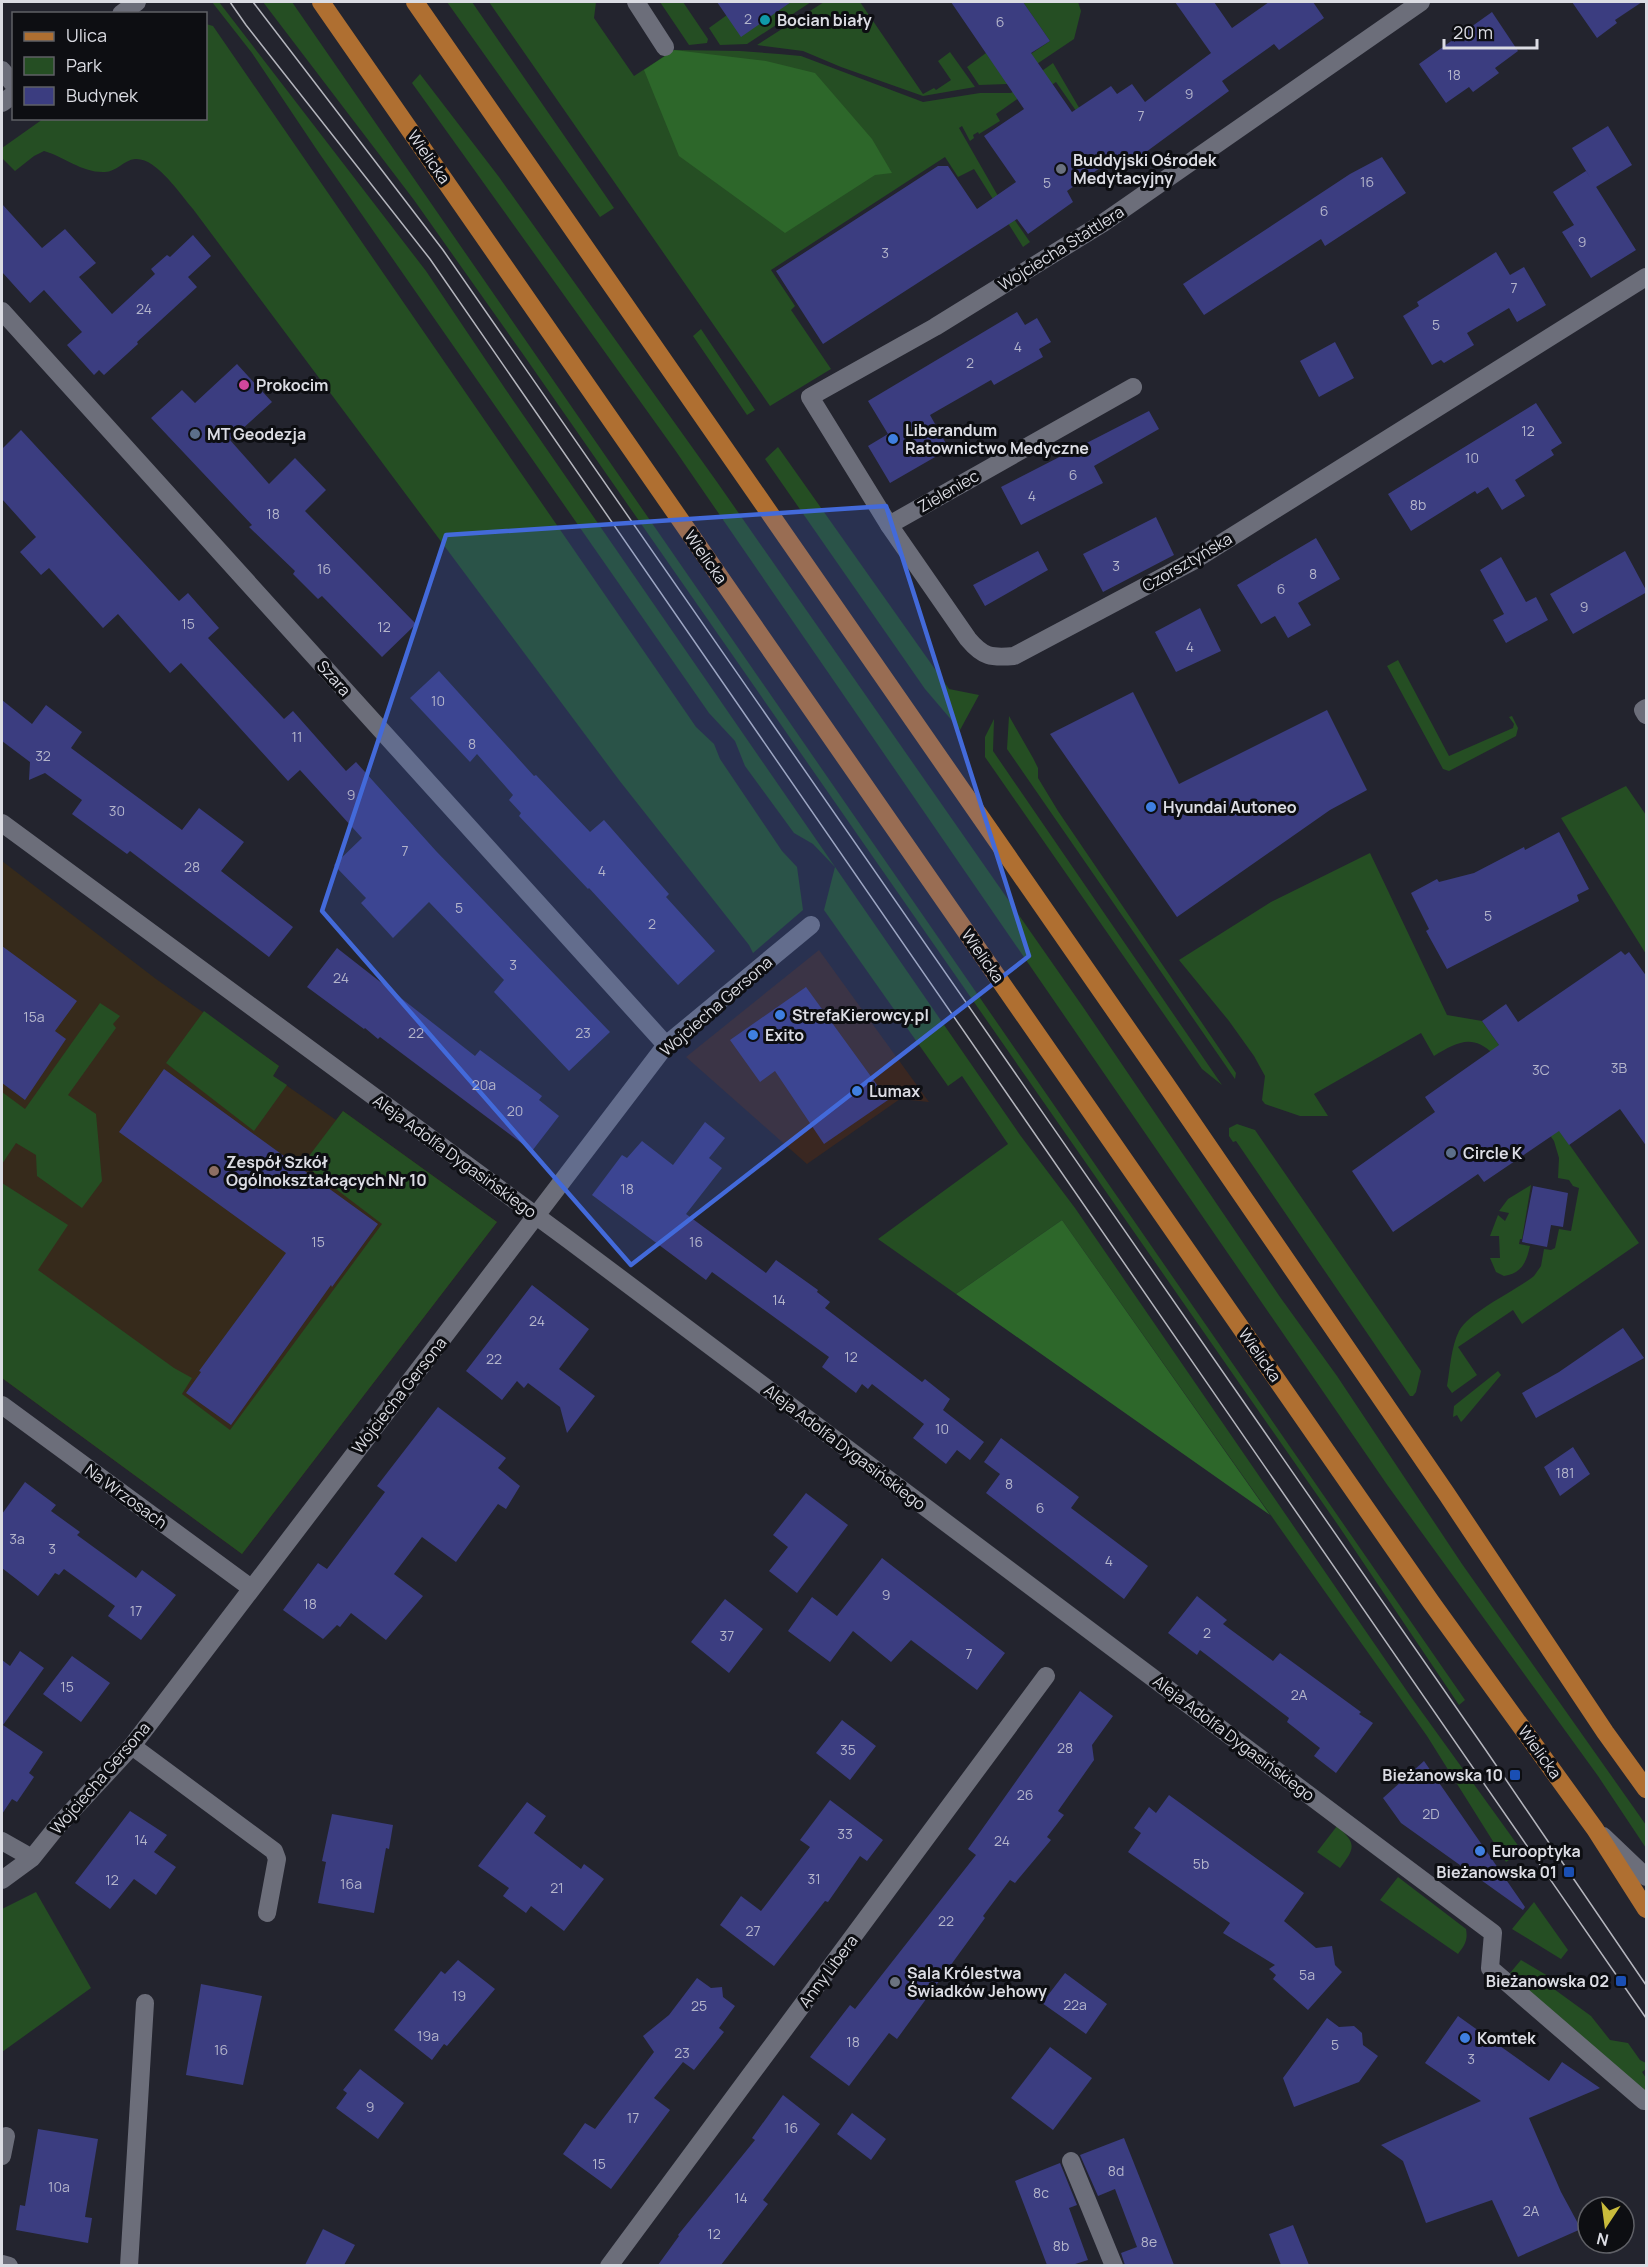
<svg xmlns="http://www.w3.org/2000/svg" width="1648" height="2267" font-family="Manrope,sans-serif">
<rect width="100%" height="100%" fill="#23242e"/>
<path fill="#3a2721" d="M819 950 929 1102 900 1099 807 1164 686 1057Z"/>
<path fill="#362a1b" d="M2 861 156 979 279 1066 273 1076 336 1120 343 1111 497 1222 242 1554 2 1378Z"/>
<path fill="#254e23" d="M212 2H219L426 271 506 390 1020 1135 1075 1208 1411 1697 1522 1851 1506 1862 1427 1736 1062 1220 956 1294 878 1239 1008 1144 962 1076 948 1086 824 910 835 867 813 844 794 833 745 766 735 741 709 713 319 153 252 53Z
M263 2H292L1465 1700 1459 1705 1338 1525 525 357 414 200Z
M447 2H472L614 208 600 217Z
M489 2H596L594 18 634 76 674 50 740 51 779 54 801 56 923 102 980 93H1011L1053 63 1088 123 1086 125 1056 82 1032 98 1027 92 996 114 1000 121 979 134 978 132 973 135 974 138 970 141 962 126 959 128 998 196 1030 242 1023 247 974 169 958 177 945 157 771 270 795 306 791 310 831 369 770 406Z
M660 2H683L708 39 707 43 689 45Z
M786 2H811L747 44 720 45 709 28 727 15 788 4Z
M824 2H860L923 94 934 88 936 90 951 80 938 61 950 52 975 87 923 96 841 67 803 51 757 45Z
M1023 2H1078L1081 11 1074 39 1007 84 979 85 967 67 986 53 1001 74 1050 41Z
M206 24 213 26 696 727 714 744 720 759 782 851 797 867 803 910 753 953 749 945 619 780 193 209C180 194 156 157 135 159 124 160 116 172 105 172 82 173 65 157 44 151L34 156 15 171 2 158V148L43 119 206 118Z
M420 74 499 177 717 482 1083 1007 1280 1297 1337 1376 1462 1564 1646 1825V1848L1598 1776 1388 1486 675 450 412 83Z
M701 329 755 410 747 415 693 336Z
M778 447 949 689 979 695 960 730 925 689 765 459Z
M1398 660 1449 756 1513 728 1514 724 1509 717 1512 716 1518 728 1516 736 1449 771 1443 769 1387 666Z
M1009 716 1033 758 1038 768V778L1058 811 1236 1073 1235 1079 1007 749Z
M994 719 993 751 1222 1085 1202 1069 985 757V737Z
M1626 786 1646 815V954L1561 818Z
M1370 853 1447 1015 1482 1021 1639 1243 1522 1324 1513 1310 1458 1347 1477 1375 1452 1393 1447 1386C1450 1369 1451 1347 1459 1331 1469 1312 1515 1291 1534 1276L1541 1266 1544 1249 1551 1250 1555 1248 1559 1229 1571 1231 1579 1188 1573 1186 1569 1180 1558 1178 1559 1158 1554 1141 1493 1054C1472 1033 1456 1043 1434 1056L1421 1033 1314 1094 1328 1116H1300L1265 1104 1262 1100 1265 1076 1254 1056 1229 1021 1179 960 1271 902Z
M100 1003 120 1016 113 1024 116 1028 68 1095 96 1114 102 1181 82 1208 37 1176 36 1155 16 1143 2 1164V1092L25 1109Z
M204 1011 279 1066 273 1076 287 1085 254 1131 166 1063Z
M343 1111 497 1222 242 1554 2 1378V1183L68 1225 38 1270 174 1368 192 1378 182 1394 230 1430 382 1224 303 1164Z
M1237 1124 1255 1130 1421 1371 1416 1392 1413 1396H1410L1236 1141 1233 1142 1229 1136V1128Z
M1531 1185 1522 1239H1520L1519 1244 1530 1246C1526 1263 1522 1273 1504 1276L1496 1272 1490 1258H1500L1499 1236H1490L1498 1215 1505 1221 1509 1213 1499 1211 1508 1199Z
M1498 1371 1501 1375 1464 1419 1461 1422 1457 1415 1453 1417 1454 1406Z
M1337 1826C1357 1844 1355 1848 1340 1868L1317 1852Z
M1398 1877 1466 1929C1468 1940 1465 1945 1458 1954L1380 1900Z
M36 1892 91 1988 2 2052V1909Z
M1534 1902 1568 1950 1561 1959 1512 1929Z
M1521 1960 1548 1976 1543 1981 1591 2016 1610 2040 1628 2043 1640 2060 1646 2063V2069L1642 2072 1646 2078V2098L1516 1983 1510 1973Z"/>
<path fill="#2d672a" d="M674 50 766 61 815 73 872 139 892 173 875 175 785 233 679 156 644 70Z
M1062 1220 1270 1515 956 1294Z"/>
<path fill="#3b3d80" d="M717 2H791L741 37Z
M951 2H1023L1050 41 1031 53 1072 112 1111 86 1117 94 1132 84 1145 102 1211 53 1175 2H1214L1232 28 1269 2H1313L1324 18 1279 50 1274 44 1222 81 1229 91 1131 163 1123 152 1067 191 1073 202 1028 234 1017 219 823 344 776 271 938 166H948L977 209 1016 182 984 136 1024 109Z
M1572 2H1642L1615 20 1617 23 1597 38Z
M1492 12 1518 51 1495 68 1499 73 1473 92 1469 87 1446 103 1419 64Z
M1608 126 1632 165 1596 187 1572 148Z
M1382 157 1406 193 1325 246 1321 239 1204 315 1183 284 1350 174Z
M1586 171 1636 250 1591 278 1562 232 1574 225 1553 192Z
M2 204 42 248 65 229 96 263 79 277 112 314 155 274 151 269 167 255 170 257 193 235 211 256 188 277 197 287 137 342 138 344 104 375 99 370 94 375 67 345 82 332 44 290 30 303 2 272Z
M1496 252 1510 275 1524 267 1546 305 1517 322 1509 308 1467 333 1474 345 1444 363 1441 360 1432 365 1403 316 1419 306 1417 302Z
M1017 312 1025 325 1037 318 1051 342 1039 349 1043 357 994 385 991 380 930 415 949 449 890 483 868 446 888 434 868 401Z
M1335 342 1354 378 1319 397 1300 361Z
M237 364 272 402 230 440 269 484 295 458 326 490 305 511 416 624 382 657 322 596 318 599 293 574 295 571 249 527 252 525 151 418 182 390 195 403Z
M1536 403 1562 443 1551 450 1554 455 1515 480 1525 496 1502 510 1488 487 1477 494 1475 491 1411 531 1388 494Z
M1149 411 1159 429 1094 466 1103 483 1021 525 1001 487Z
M21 430 179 601 188 593 219 628 208 638 284 719 293 711 346 771 356 762 436 851 610 1032 569 1071 494 992 504 980 429 902 393 938 361 903 366 898 334 865 362 838 300 770 288 781 181 663 170 673 118 614 103 628 49 568 41 575 20 552 36 537 2 499V449Z
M1156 517 1174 555 1103 592 1083 554Z
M1316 538 1340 579 1298 603 1311 625 1288 638 1275 616 1261 624 1237 585Z
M1038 551 1048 570 985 606 973 585Z
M1625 551 1647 592 1573 634 1550 594Z
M1501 557 1526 602 1536 597 1548 620 1506 643 1493 620 1504 614 1480 570Z
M1200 608 1221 651 1176 672 1155 632Z
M439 671 534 776 536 775 590 832 604 820 669 894 666 897 715 951 678 985 589 888 588 889 519 816 521 813 509 800 513 795 477 754 470 762 410 698Z
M1133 692 1179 784 1327 710 1367 790 1330 810 1177 917 1050 734Z
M2 700 32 724 46 705 82 732 71 748 182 830 199 808 244 842 221 871 293 927 269 957 130 851 127 854 72 814 82 800 45 773 29 780 30 762 2 741Z
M1559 832 1589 889 1577 895 1579 901 1447 969 1426 931 1429 929 1411 893 1437 879 1439 882 1474 873 1524 847 1525 850Z
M2 946 77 1001 55 1031 66 1039 25 1100 2 1083Z
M337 948 475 1056 480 1050 542 1096 539 1100 559 1116 532 1151 380 1037 378 1039 365 1028 364 1029 307 987Z
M1621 951 1625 955 1629 952 1647 977V1147L1620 1109 1569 1145 1559 1131 1484 1182 1478 1174 1393 1232 1352 1171 1435 1112 1425 1097 1499 1045 1482 1021 1506 1004 1518 1022Z
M806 987 888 1100 824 1144 775 1071 760 1082 730 1040Z
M164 1069 378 1224 332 1287 331 1285 231 1425 186 1393 201 1372 199 1371 286 1253 119 1132Z
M705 1122 725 1138 709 1158 722 1168 686 1214 766 1273 776 1260 818 1290 817 1292 830 1302 825 1308 922 1382 925 1379 950 1399 943 1410 984 1442 970 1460 957 1450 946 1464 913 1438 924 1424 872 1384 868 1389 862 1384 856 1393 822 1367 829 1357 712 1272 706 1280 592 1195 622 1155 627 1158 642 1141 673 1165Z
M1533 1186 1568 1193 1563 1227 1551 1225 1547 1247 1522 1242Z
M532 1285 589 1329 559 1369 595 1396 567 1433 560 1407 528 1383 524 1388 517 1381 502 1400 466 1371Z
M1623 1328 1644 1358 1536 1418 1522 1393 1559 1372Z
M438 1407 506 1458 498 1468 520 1486 506 1509 498 1504 456 1562 422 1537 394 1574 423 1596 386 1640 351 1613 340 1627 337 1625 323 1639 283 1610 318 1563 327 1569 385 1492 377 1486Z
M1001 1438 1079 1497 1071 1508 1148 1566 1124 1599 986 1493 1000 1474 984 1462Z
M1573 1447 1590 1474 1560 1496 1544 1467Z
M25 1482 56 1505 51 1511 80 1532 77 1535 136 1578 142 1570 176 1595 141 1640 108 1616 115 1606 64 1569 59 1575 55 1573 38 1596 2 1568V1514Z
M806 1493 848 1525 797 1593 769 1571 788 1547 773 1535Z
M882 1558 1005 1653 977 1690 911 1640 891 1662 853 1631 830 1662 788 1631 812 1597 837 1616Z
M1197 1596 1227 1620 1223 1624 1273 1661 1280 1653 1361 1712 1359 1714 1373 1723 1336 1773 1314 1756 1320 1748 1287 1722 1289 1718 1200 1650 1197 1655 1168 1633Z
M725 1599 763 1629 729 1673 691 1642Z
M20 1651 44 1668 3 1725 43 1752 29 1773 34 1777 17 1802 12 1799 2 1814V1660L10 1666Z
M72 1656 110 1683 81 1722 43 1694Z
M1080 1691 1113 1716 1092 1745 1094 1760 1058 1811 1064 1815 1047 1837 1051 1840 1015 1883 1010 1880 983 1916 985 1918 897 2039 889 2033 849 2086 810 2057 850 2005 855 2009 976 1855 968 1849Z
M842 1720 876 1746 850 1780 816 1753Z
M1424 1761 1525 1907 1523 1910 1401 1823 1383 1798Z
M1169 1795 1304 1893 1284 1921 1316 1948 1332 1946 1335 1965 1342 1972 1308 2010 1273 1979 1276 1975 1269 1969 1275 1965 1223 1933 1230 1923 1128 1852 1141 1833 1134 1828 1149 1807 1156 1813Z
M830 1800 883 1840 867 1861 860 1856 828 1902 825 1901 774 1966 720 1925 741 1896 761 1911 810 1847 800 1840Z
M527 1802 546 1816 534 1833 581 1869 584 1864 604 1879 564 1931 531 1906 526 1913 503 1896 509 1888 478 1866Z
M130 1811 167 1835 154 1852 176 1867 156 1895 134 1879 110 1909 75 1883Z
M332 1814 393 1825 389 1849 386 1848 374 1913 318 1903 326 1862 322 1861Z
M458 1960 495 1989 447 2046 444 2044 432 2060 394 2030 441 1971 445 1974Z
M1065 1973 1107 2004 1086 2034 1042 2003Z
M697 1978 711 1988 722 1987 723 1997 735 2006 719 2028 724 2032 694 2070 683 2062 654 2098 670 2110 611 2189 563 2154 585 2123 595 2129 654 2052 643 2036 669 2015Z
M201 1984 262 1996 243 2085 186 2075Z
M1458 2016 1549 2081 1562 2062 1600 2088 1529 2118 1561 2192 1581 2229 1518 2257 1492 2200 1426 2223 1403 2161 1381 2145 1481 2101 1425 2063Z
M1327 2018 1339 2027 1354 2026 1362 2033 1363 2045 1378 2056 1359 2082 1294 2107 1283 2078Z
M1050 2047 1092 2078 1053 2130 1011 2098Z
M360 2069 404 2103 378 2139 336 2108 347 2093 343 2090Z
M783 2095 820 2124 763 2200 768 2204 721 2265H658L679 2236 678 2235 755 2140 752 2138Z
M852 2113 886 2139 871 2160 837 2134Z
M38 2129 98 2139 85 2217 92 2218 88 2243 16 2230 20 2205 25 2206Z
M1124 2138 1160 2229 1174 2265H1125L1121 2253 1137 2247 1115 2189 1098 2196 1080 2155Z
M1060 2163 1077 2205 1069 2208 1088 2260 1072 2265H1047L1015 2181Z
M1293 2225 1309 2265H1281L1269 2234Z
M323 2229 355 2245 344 2265H305Z"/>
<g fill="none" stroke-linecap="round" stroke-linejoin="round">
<path stroke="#6c6e7a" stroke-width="18" d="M636 2 665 47
M2 70 14 85
M889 525 1133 387
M132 1746 274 1851 277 1859 267 1913
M2 2156 6 2136
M2 2264 9 2266"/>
<path stroke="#6c6e7a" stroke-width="18" d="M1421 2 1103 223 935 327 810 397 889 525 968 639C983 657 991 658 1014 656L1193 561 1646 277
M121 14 137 2
M2 103 14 94
M2 311 666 1045
M1646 708 1643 710 1646 715
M2 823 569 1240 1493 1933 1490 1968 1644 2101
M2 1405 251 1588
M1603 1836 1646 1877
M2 1841 32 1858
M2 1880 32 1858 56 1828 132 1746 666 1045 811 925
M1071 2161 1114 2266
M129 2266 145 2003
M609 2266 1046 1676"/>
<path stroke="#af6f31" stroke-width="18" d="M321 2 1431 1602 1595 1829 1646 1909
M415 2 1165 1083 1446 1493 1605 1732 1646 1789"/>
<path stroke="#b4b5bd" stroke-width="1.5" d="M230 2 246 25 430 259 1646 2018
M253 2 443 250 1485 1749 1646 1985"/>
</g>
<path fill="#436ada" fill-opacity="0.2" stroke="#436ada" stroke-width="4.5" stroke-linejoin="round" d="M886 506 1029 956 631 1265 322 911 446 535Z"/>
<circle fill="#0f9aa8" stroke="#0d0e12" stroke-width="2" cx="765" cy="20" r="6"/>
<g fill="#6b7280" stroke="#0d0e12" stroke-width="2">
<circle cx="1061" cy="169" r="6"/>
<circle cx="895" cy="1982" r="6"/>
</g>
<circle fill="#d1479c" stroke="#0d0e12" stroke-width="2" cx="244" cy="385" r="6"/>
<g fill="#5c6f8a" stroke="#0d0e12" stroke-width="2">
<circle cx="195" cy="434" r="6"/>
<circle cx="1451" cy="1153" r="6"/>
</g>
<g fill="#3f7fe0" stroke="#0d0e12" stroke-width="2">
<circle cx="893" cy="439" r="6"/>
<circle cx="1151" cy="807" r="6"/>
<circle cx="780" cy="1015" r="6"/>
<circle cx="753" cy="1035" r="6"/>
<circle cx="857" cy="1091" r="6"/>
<circle cx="1480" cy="1851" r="6"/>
<circle cx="1465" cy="2038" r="6"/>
</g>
<circle fill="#8d6e63" stroke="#0d0e12" stroke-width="2" cx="214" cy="1171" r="6"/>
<g fill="#1a4fb4" stroke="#0d0e12" stroke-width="2">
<rect x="1509" y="1769" width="12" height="12" rx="3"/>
<rect x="1563" y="1866" width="12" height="12" rx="3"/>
<rect x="1615" y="1975" width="12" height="12" rx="3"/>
</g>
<g text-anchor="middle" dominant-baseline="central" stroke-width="6" stroke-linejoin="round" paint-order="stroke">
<g font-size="14" fill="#b3b4ca">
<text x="748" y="18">2</text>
<text x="1000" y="21">6</text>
<text x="1454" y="74">18</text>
<text x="1189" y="93">9</text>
<text x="1141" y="115">7</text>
<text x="1367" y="181">16</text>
<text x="1047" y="182">5</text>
<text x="1324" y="210">6</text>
<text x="1582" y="241">9</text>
<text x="885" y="252">3</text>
<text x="1514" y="287">7</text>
<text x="144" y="308">24</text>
<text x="1436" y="324">5</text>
<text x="1018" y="346">4</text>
<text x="970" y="362">2</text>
<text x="1528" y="430">12</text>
<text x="1472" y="457">10</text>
<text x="1073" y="474">6</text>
<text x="1032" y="495">4</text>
<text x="1418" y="504">8b</text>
<text x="273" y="513">18</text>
<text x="1116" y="565">3</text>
<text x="324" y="568">16</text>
<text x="1313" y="573">8</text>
<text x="1281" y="588">6</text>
<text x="1584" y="606">9</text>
<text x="188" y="623">15</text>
<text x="384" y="626">12</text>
<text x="1190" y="646">4</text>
<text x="438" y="700">10</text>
<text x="297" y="736">11</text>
<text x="472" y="743">8</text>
<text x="43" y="755">32</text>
<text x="351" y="794">9</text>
<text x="117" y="810">30</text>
<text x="405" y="850">7</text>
<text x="192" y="866">28</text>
<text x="602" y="870">4</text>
<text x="459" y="907">5</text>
<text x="1488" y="915">5</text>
<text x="652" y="923">2</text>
<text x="513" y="964">3</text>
<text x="341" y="977">24</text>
<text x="34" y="1016">15a</text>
<text x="416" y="1032">22</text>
<text x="583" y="1032">23</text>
<text x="1619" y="1067">3B</text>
<text x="1541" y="1069">3C</text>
<text x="484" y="1084">20a</text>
<text x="515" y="1110">20</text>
<text x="627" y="1188">18</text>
<text x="318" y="1241">15</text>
<text x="696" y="1241">16</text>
<text x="779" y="1299">14</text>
<text x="537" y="1320">24</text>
<text x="851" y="1356">12</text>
<text x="494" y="1358">22</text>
<text x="942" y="1428">10</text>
<text x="1565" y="1472">181</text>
<text x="1009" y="1483">8</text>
<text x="1040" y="1507">6</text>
<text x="17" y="1538">3a</text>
<text x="52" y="1548">3</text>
<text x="1109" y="1560">4</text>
<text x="886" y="1594">9</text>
<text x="310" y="1603">18</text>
<text x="136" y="1610">17</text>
<text x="1207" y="1632">2</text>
<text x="727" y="1635">37</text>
<text x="969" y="1653">7</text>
<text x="67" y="1686">15</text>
<text x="1299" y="1694">2A</text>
<text x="1065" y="1747">28</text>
<text x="848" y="1749">35</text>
<text x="1025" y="1794">26</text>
<text x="1431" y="1813">2D</text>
<text x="845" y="1833">33</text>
<text x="141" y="1839">14</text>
<text x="1002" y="1840">24</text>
<text x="1201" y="1863">5b</text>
<text x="814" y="1878">31</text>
<text x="112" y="1879">12</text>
<text x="351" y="1883">16a</text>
<text x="557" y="1887">21</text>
<text x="946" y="1920">22</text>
<text x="753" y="1930">27</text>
<text x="1307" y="1974">5a</text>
<text x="459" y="1995">19</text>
<text x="1075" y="2004">22a</text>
<text x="699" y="2005">25</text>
<text x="428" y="2035">19a</text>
<text x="853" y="2041">18</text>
<text x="1335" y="2044">5</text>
<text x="221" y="2049">16</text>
<text x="682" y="2052">23</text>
<text x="1471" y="2058">3</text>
<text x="370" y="2106">9</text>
<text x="633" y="2117">17</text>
<text x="791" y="2127">16</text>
<text x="599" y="2163">15</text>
<text x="1116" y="2170">8d</text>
<text x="59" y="2186">10a</text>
<text x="1041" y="2192">8c</text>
<text x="741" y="2197">14</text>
<text x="1531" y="2210">2A</text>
<text x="714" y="2233">12</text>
<text x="1149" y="2241">8e</text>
<text x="1061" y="2245">8b</text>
</g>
<g font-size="16" font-weight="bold" fill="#dbdce3" stroke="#0d0e12" text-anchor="start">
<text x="777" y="20">Bocian biały</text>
<text x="1073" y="160">Buddyjski Ośrodek<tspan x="1073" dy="18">Medytacyjny</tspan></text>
<text x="256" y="385">Prokocim</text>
<text x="905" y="430">Liberandum<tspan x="905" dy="18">Ratownictwo Medyczne</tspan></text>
<text x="207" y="434">MT Geodezja</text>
<text x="1163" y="807">Hyundai Autoneo</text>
<text x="792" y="1015">StrefaKierowcy.pl</text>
<text x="765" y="1035">Exito</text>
<text x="869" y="1091">Lumax</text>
<text x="1463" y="1153">Circle K</text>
<text x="226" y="1162">Zespół Szkół<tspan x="226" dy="18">Ogólnokształcących Nr 10</tspan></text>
<text x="1503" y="1775" text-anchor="end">Bieżanowska 10</text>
<text x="1492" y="1851">Eurooptyka</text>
<text x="1557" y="1872" text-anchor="end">Bieżanowska 01</text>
<text x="907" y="1973">Sala Królestwa<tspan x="907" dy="18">Świadków Jehowy</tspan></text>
<text x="1609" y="1981" text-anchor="end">Bieżanowska 02</text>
<text x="1477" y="2038">Komtek</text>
</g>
<g font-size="16" fill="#dbdce3" stroke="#0d0e12">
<text transform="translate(429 157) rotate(55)">Wielicka</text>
<text transform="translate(1061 248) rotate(-32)">Wojciecha Stattlera</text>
<text transform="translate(948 491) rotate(-30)">Zieleniec</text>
<text transform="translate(706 557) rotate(55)">Wielicka</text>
<text transform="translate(1187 562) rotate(-30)">Czorsztyńska</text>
<text transform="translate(334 678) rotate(48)">Szara</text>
<text transform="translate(983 956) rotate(55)">Wielicka</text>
<text transform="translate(716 1006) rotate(-41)">Wojciecha Gersona</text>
<text transform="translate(455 1156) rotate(36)">Aleja Adolfa Dygasińskiego</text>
<text transform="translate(1260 1355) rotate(55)">Wielicka</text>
<text transform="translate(399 1395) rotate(-52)">Wojciecha Gersona</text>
<text transform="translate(845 1447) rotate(37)">Aleja Adolfa Dygasińskiego</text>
<text transform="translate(126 1496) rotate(36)">Na Wrzosach</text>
<text transform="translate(1234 1738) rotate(37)">Aleja Adolfa Dygasińskiego</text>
<text transform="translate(1540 1752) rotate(54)">Wielicka</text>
<text transform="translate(100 1778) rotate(-49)">Wojciecha Gersona</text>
<text transform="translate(828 1971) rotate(-53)">Anny Libera</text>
</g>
</g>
<rect width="1648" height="2267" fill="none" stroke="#dbdce3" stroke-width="6"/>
<rect x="12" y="12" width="195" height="108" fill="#0d0e12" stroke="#5f6066" stroke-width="1.5"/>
<rect x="24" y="32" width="30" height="9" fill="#af6f31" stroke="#5f6066" stroke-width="1.5"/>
<text x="66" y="42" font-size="18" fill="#dbdce3">Ulica</text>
<rect x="24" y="57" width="30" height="18" fill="#254e23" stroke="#5f6066" stroke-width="1.5"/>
<text x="66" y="72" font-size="18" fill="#dbdce3">Park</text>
<rect x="24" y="87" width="30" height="18" fill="#3b3d80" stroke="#5f6066" stroke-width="1.5"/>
<text x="66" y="102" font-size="18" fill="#dbdce3">Budynek</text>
<g transform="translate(1606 2225) rotate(193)"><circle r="28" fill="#0d0e12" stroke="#5f6066" stroke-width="1.5"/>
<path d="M0-4.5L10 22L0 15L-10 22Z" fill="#c9bb3b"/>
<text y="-9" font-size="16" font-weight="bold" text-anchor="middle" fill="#dbdce3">N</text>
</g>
<path d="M1444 39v9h93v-9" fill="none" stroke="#dbdce3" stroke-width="3"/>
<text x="1453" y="39" font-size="18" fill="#dbdce3" stroke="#0d0e12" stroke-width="4.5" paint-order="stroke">20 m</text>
</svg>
